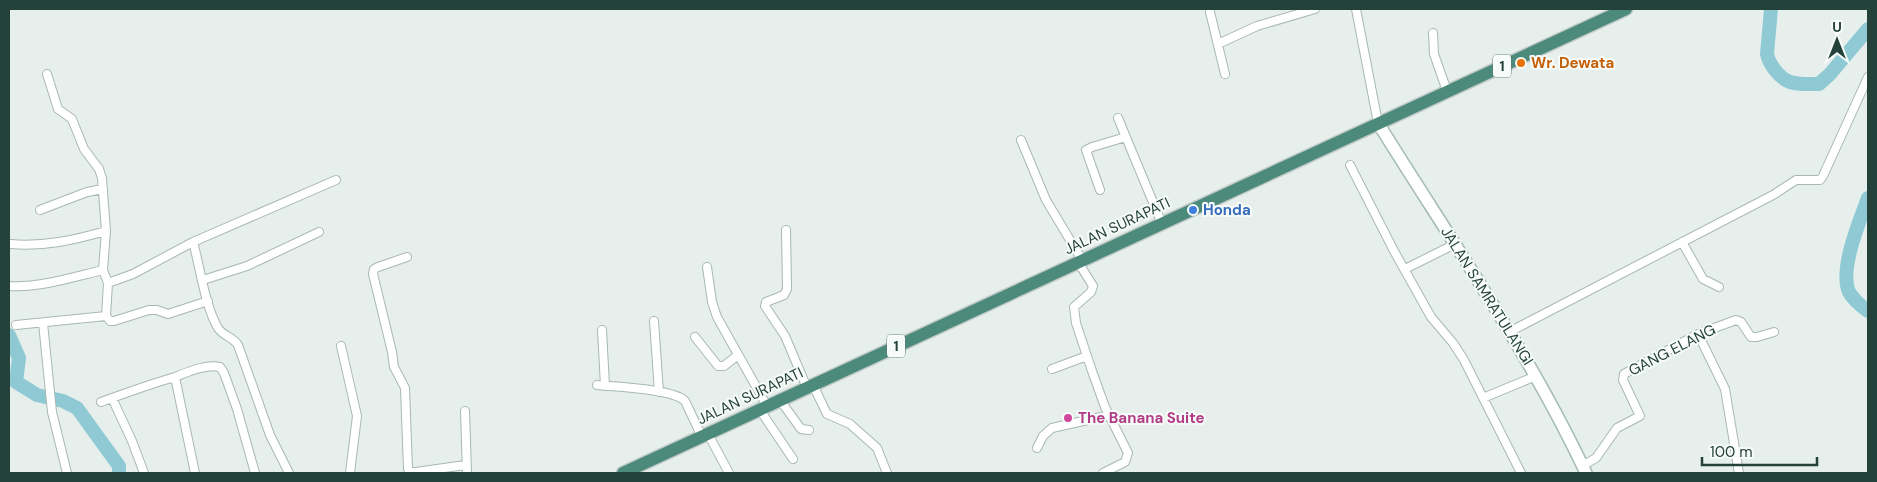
<svg xmlns="http://www.w3.org/2000/svg" width="1877" height="482" font-family="'DM Sans',sans-serif">
<rect width="100%" height="100%" fill="#e6efeb"/>
<g fill="none" stroke-linecap="round" stroke-linejoin="round">
<path stroke="#8ec9d4" stroke-width="14" d="M1771 9 1767 54C1769 64 1779 78 1790 82 1799 85 1810 84 1819 84L1830 74 1868 29
M1868 198C1860 220 1839 269 1849 292 1853 299 1861 306 1868 311
M9 335 19 358 16 382 37 395 63 401 77 408 119 466V473"/>
<g stroke="#a8b8b2" stroke-width="10">
<path id="minor" d="M1356 9 1378 123
M1210 12 1225 74
M1433 33 1434 54 1447 91
M1218 44 1257 26 1315 9
M47 74 58 109 72 119 84 149 99 169 102 178 106 231 103 270 108 283 106 316
M1118 118 1162 224
M1021 140 1046 200 1082 260
M1350 165 1394 251 1431 317 1453 343 1464 360 1521 473
M1100 190 1086 150 1092 147 1126 137
M40 210 87 192 103 189
M786 230 787 289 784 295 766 302 765 306 785 336 807 388
M193 242C200 267 205 306 218 328 223 336 233 337 238 345L270 435 289 473
M1682 242 1703 279 1719 287
M10 244C44 247 74 240 106 231
M407 257 378 267 374 269 373 274 392 352 394 367 405 388 408 469 410 472H416L465 465
M1078 262 1093 286 1091 292 1074 307 1076 323 1092 371 1105 407 1128 453 1125 462 1103 473
M707 267 712 302 717 317 767 406
M1405 269 1455 244
M203 280 247 266 319 232
M108 283 133 274 193 242 336 180
M9 286C40 288 73 277 103 270
M654 321 659 392
M43 323 52 412 67 473
M16 325 106 316 110 321H114L149 310H157L168 314 208 301
M602 330 605 386
M1511 331 1773 195 1796 180H1820L1823 176 1868 77
M1698 334 1725 389 1739 473
M695 337 718 366H724L738 355
M341 346 357 416 350 473
M1052 369 1087 356
M175 377 195 473
M597 385C617 387 673 389 685 401L702 437
M813 385 827 414 850 424 877 448 887 473
M112 398 132 441 144 473
M1483 398 1536 376
M780 400 801 429 809 430
M101 402C126 393 150 384 175 377 188 372 205 364 220 367L224 373 237 409 255 473
M760 410 793 459
M465 411 467 473
M708 434 729 473
M1037 448 1043 436 1052 428 1110 415
M1582 466 1596 458 1617 428 1640 416 1623 380 1624 374 1698 334 1736 320 1741 322 1751 337H1757L1774 332"/>
</g>
<g stroke="#a4bbb3" stroke-width="14">
<path id="secondary" d="M1378 123C1450 239 1528 350 1586 473"/>
</g>
<g stroke="#c2cac8" stroke-width="15">
<path id="trunk" d="M623 473 1626 9"/>
</g>
<use href="#minor" stroke="#fff" stroke-width="8"/>
<use href="#secondary" stroke="#fff" stroke-width="11"/>
<use href="#trunk" stroke="#4c8a7c" stroke-width="12"/>
</g>
<circle fill="#e8710a" stroke="#f7fbf9" stroke-width="2" cx="1521" cy="63" r="5"/>
<circle fill="#3f7fe0" stroke="#f7fbf9" stroke-width="2" cx="1193" cy="210" r="5"/>
<circle fill="#d1479c" stroke="#f7fbf9" stroke-width="2" cx="1068" cy="418" r="5"/>
<g text-anchor="middle" dominant-baseline="central" stroke-width="4" stroke-linejoin="round" paint-order="stroke">
<g fill="#f7fbf9" stroke="#637a73" stroke-width="1">
<rect x="1493" y="54.5" width="18" height="23" rx="4"/>
<rect x="887" y="334.5" width="18" height="23" rx="4"/>
</g>
<g font-size="14" font-weight="bold" fill="#24423a">
<text x="1502" y="66">1</text>
<text x="896" y="346">1</text>
</g>
<g font-size="15" font-weight="bold" fill="#c56008" stroke="#f7fbf9" text-anchor="start">
<text x="1531" y="63">Wr. Dewata</text>
</g>
<g font-size="15" font-weight="bold" fill="#366cbe" stroke="#f7fbf9" text-anchor="start">
<text x="1203" y="210">Honda</text>
</g>
<g font-size="15" fill="#24423a" stroke="#f7fbf9">
<text transform="translate(1117 226) rotate(-25)">JALAN SURAPATI</text>
<text transform="translate(1487 296) rotate(58)">JALAN SAMRATULANGI</text>
<text transform="translate(1672 350) rotate(-27)">GANG ELANG</text>
<text transform="translate(750 396) rotate(-25)">JALAN SURAPATI</text>
</g>
<g font-size="15" font-weight="bold" fill="#b23c85" stroke="#f7fbf9" text-anchor="start">
<text x="1078" y="418">The Banana Suite</text>
</g>
</g>
<rect width="1877" height="482" fill="none" stroke="#24423a" stroke-width="20"/>
<g transform="translate(1837 40)" stroke="#f7fbf9" stroke-width="4" paint-order="stroke">
<path d="M0-4L9 19L0 12L-9 19Z" fill="#24423a"/>
<text y="-8" font-size="14" font-weight="bold" text-anchor="middle" fill="#24423a">U</text>
</g>
<path d="M1702 457v8h115v-8" fill="none" stroke="#24423a" stroke-width="2.5"/>
<text x="1710" y="457" font-size="15" fill="#24423a" stroke="#f7fbf9" stroke-width="4" paint-order="stroke">100 m</text>
</svg>
